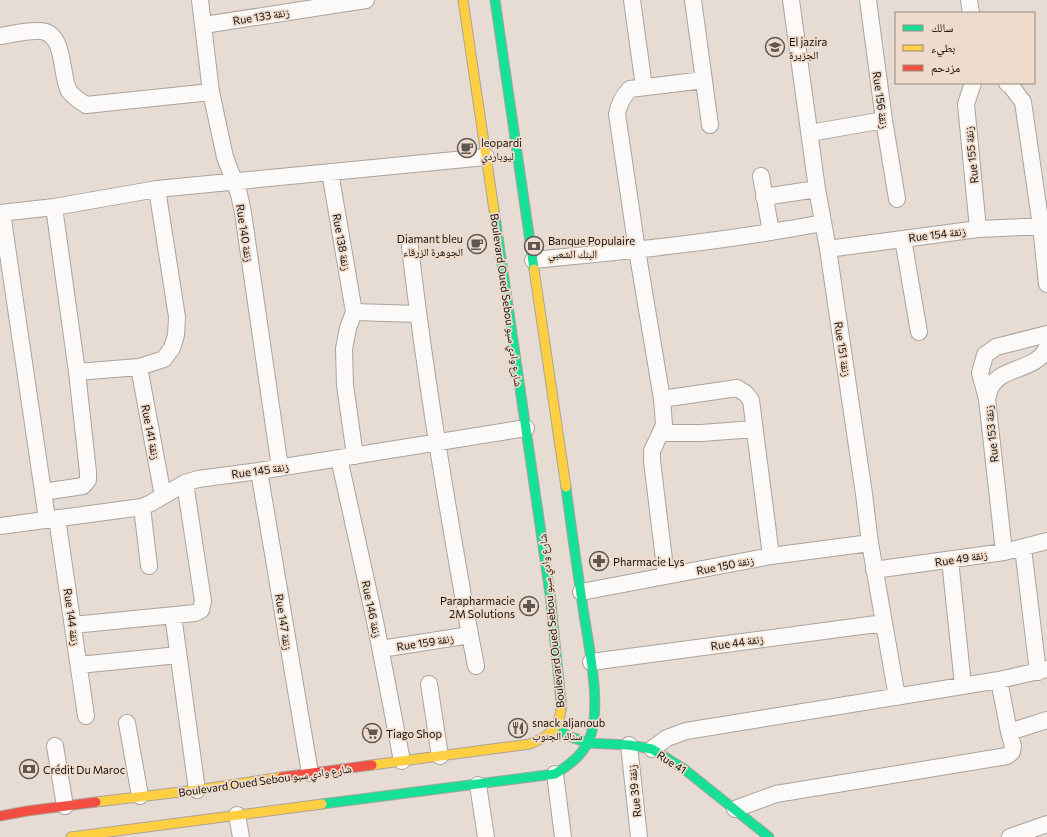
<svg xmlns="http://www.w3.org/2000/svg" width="1047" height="837" font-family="Commissioner,'Noto Naskh Arabic',sans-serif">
<rect width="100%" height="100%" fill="#e6dcd4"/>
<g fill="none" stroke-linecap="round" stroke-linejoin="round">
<g stroke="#aba39c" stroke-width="18">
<path id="street" d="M200 0 211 92 225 157 239 194 243 213 280 468
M632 0 644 87
M693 0 710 125
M791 0 817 189 828 249 864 494 870 543 897 697
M868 0 884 120 897 199
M969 0 971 13
M204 25 366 0
M0 36C13 34 27 30 40 31 66 32 60 75 69 91 73 97 80 101 86 105L211 92
M973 83 966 104 978 229
M1007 83 1011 86 1023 102 1041 226 1047 284
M810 133 884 120
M330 172 354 312
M761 176 771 232
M764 197 817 189
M0 213 54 207 157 189 486 157
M2 213 47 519
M903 239 919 332
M410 247C425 377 447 506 470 635L476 666
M828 249 978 229 1047 226
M533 260C630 251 727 241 823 223
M354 312 348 328 344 349 345 385 355 456
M354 312 417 314
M139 367 163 496
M77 372 139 367 164 359 172 348 176 335 177 317 157 189
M662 399 737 388 745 393 751 400 771 556
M987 399 980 373 985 355 996 347 1047 334
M661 433H701L755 429
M339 458 375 621 402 761
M259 471 310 773
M43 492 83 486 88 480V472L77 372 54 207
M142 507 149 566
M57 518 86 716
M0 526 142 507 151 503 185 483 198 479 259 471 526 428
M1023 548 1038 672
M1004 552 987 399C988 396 989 391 991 387 1001 366 1038 371 1047 347
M950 560 963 685
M874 570 1004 552 1047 541
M666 576 652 461V451L664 425 662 399 637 250 617 114C619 103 623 96 630 89L704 80
M581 592 771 556 870 543
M173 615 197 790
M73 625 195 613 201 610 203 601 185 483
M381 649 470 635
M591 662 884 623
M79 665 178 655
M429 684 440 756
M127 723 140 796
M1009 732 1047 720
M629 745 639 837
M55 746 65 806
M652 749 667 738 686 731 999 680 1047 669
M555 774 563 837
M478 785 486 837
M735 809 776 794 1007 756 1012 752 1013 746 1009 732 999 680
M237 815 241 837
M1010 837 1047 824"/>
</g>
<g stroke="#aba39c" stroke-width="11">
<path id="fast" d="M495 0 534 269
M494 210 550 594 561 701V710
M557 729 571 737 588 743 629 745 652 749 684 769 769 837
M322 804 555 774C569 765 582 756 589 740 603 708 588 643 583 608 577 567 571 527 566 487"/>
</g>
<g stroke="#aba39c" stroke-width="11">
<path id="slow" d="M463 0 494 210
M534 269 566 487
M372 765 530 744C548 736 558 731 561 710
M96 802 197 790 282 777
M71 837 322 804"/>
</g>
<g stroke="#aba39c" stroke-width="11">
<path id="jam" d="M282 777 372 765
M0 816 27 811 96 802"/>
</g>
<use href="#street" stroke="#fbfaf9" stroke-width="16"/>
<use href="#fast" stroke="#16e098" stroke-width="9"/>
<use href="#slow" stroke="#ffcf43" stroke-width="9"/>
<use href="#jam" stroke="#f24e42" stroke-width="9"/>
</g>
<defs>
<g id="school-ring" transform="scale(1)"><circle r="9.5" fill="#eedbcc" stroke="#5f5751" stroke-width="1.5"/><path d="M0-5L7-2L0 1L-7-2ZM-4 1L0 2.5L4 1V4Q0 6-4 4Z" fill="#5f5751"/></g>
<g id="cafe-ring" transform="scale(1)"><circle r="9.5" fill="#eedbcc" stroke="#5f5751" stroke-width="1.5"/><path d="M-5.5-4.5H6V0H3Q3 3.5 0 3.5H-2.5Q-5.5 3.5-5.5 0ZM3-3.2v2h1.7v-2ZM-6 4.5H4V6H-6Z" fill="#5f5751"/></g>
<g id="bank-ring" transform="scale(1)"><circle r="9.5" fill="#eedbcc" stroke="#5f5751" stroke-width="1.5"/><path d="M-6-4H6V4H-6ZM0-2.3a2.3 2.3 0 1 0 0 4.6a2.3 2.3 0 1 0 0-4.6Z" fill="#5f5751"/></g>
<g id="pharmacy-ring" transform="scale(1)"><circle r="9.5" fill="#eedbcc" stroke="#5f5751" stroke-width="1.5"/><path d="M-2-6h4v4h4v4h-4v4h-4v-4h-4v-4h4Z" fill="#5f5751"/></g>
<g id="restaurant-ring" transform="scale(1)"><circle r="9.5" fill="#eedbcc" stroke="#5f5751" stroke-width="1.5"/><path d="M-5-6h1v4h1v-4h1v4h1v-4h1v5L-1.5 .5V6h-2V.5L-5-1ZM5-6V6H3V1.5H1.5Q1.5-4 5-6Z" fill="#5f5751"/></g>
<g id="supermarket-ring" transform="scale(1)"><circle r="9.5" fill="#eedbcc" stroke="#5f5751" stroke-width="1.5"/><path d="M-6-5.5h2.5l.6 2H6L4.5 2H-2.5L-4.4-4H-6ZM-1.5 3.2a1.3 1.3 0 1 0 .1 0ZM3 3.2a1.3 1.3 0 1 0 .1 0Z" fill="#5f5751"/></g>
</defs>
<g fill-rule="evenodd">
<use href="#school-ring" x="775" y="47"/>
<use href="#cafe-ring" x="467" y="148"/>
<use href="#cafe-ring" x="477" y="244"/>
<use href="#bank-ring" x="534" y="246"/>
<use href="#pharmacy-ring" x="599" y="561"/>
<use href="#pharmacy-ring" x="529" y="606"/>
<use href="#restaurant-ring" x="518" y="728"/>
<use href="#supermarket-ring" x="372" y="733"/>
<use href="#bank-ring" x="29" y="769"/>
</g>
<g text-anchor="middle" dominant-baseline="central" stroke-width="3.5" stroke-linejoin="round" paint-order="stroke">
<g font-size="11" fill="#16100b" stroke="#eedbcc">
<text transform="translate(261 16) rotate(-9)">Rue 133 زنقة</text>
<text transform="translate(881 100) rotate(82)">Rue 156 زنقة</text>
<text transform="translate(971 155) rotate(-96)">Rue 155 زنقة</text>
<text transform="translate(245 233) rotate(81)">Rue 140 زنقة</text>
<text transform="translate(937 234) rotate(-7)">Rue 154 زنقة</text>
<text transform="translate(342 242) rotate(80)">Rue 138 زنقة</text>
<text transform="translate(507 300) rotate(82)">Boulevard Oued Sebou شارع وادي سبو</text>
<text transform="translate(843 349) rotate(81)">Rue 151 زنقة</text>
<text transform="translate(151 432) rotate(79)">Rue 141 زنقة</text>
<text transform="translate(991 434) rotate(-96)">Rue 153 زنقة</text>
<text transform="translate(260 470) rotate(-8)">Rue 145 زنقة</text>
<text transform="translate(961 558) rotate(-9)">Rue 49 زنقة</text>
<text transform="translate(725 565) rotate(-11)">Rue 150 زنقة</text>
<text transform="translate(372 609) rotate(78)">Rue 146 زنقة</text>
<text transform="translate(72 617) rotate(82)">Rue 144 زنقة</text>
<text transform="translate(551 621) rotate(-96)">Boulevard Oued Sebou شارع وادي سبو</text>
<text transform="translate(284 622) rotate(81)">Rue 147 زنقة</text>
<text transform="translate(425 642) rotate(-9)">Rue 159 زنقة</text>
<text transform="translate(737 642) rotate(-8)">Rue 44 زنقة</text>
<text transform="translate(672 762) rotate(32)">Rue 41</text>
<text transform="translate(265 780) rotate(-8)">Boulevard Oued Sebou شارع وادي سبو</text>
<text transform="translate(634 791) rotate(-96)">Rue 39 زنقة</text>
</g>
<g font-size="11" fill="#16100b" stroke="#eedbcc" text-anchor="start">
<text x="789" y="41">El jazira<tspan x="789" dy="13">الجزيرة</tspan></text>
<text x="481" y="142">leopardi<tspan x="481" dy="13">ليوباردي</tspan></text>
<text x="463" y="238" text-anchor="end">Diamant bleu<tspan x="463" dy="13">الجوهرة الزرقاء</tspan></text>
<text x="548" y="240">Banque Populaire<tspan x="548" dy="13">البنك الشعبي</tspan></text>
<text x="613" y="561">Pharmacie Lys</text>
<text x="515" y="600" text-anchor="end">Parapharmacie<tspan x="515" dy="13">2M Solutions</tspan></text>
<text x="532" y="722">snack aljanoub<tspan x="532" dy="13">سناك الجنوب</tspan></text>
<text x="386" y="733">Tiago Shop</text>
<text x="43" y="769">Crédit Du Maroc</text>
</g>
</g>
<rect x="895" y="12" width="140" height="72" fill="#eedbcc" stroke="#988a7f"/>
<rect x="903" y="25" width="20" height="6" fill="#16e098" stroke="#988a7f"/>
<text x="931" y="32" font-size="12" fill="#16100b">سالك</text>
<rect x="903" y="45" width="20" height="6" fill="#ffcf43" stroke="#988a7f"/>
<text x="931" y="52" font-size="12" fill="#16100b">بطيء</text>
<rect x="903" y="65" width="20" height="6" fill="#f24e42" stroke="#988a7f"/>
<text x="931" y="72" font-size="12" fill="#16100b">مزدحم</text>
</svg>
